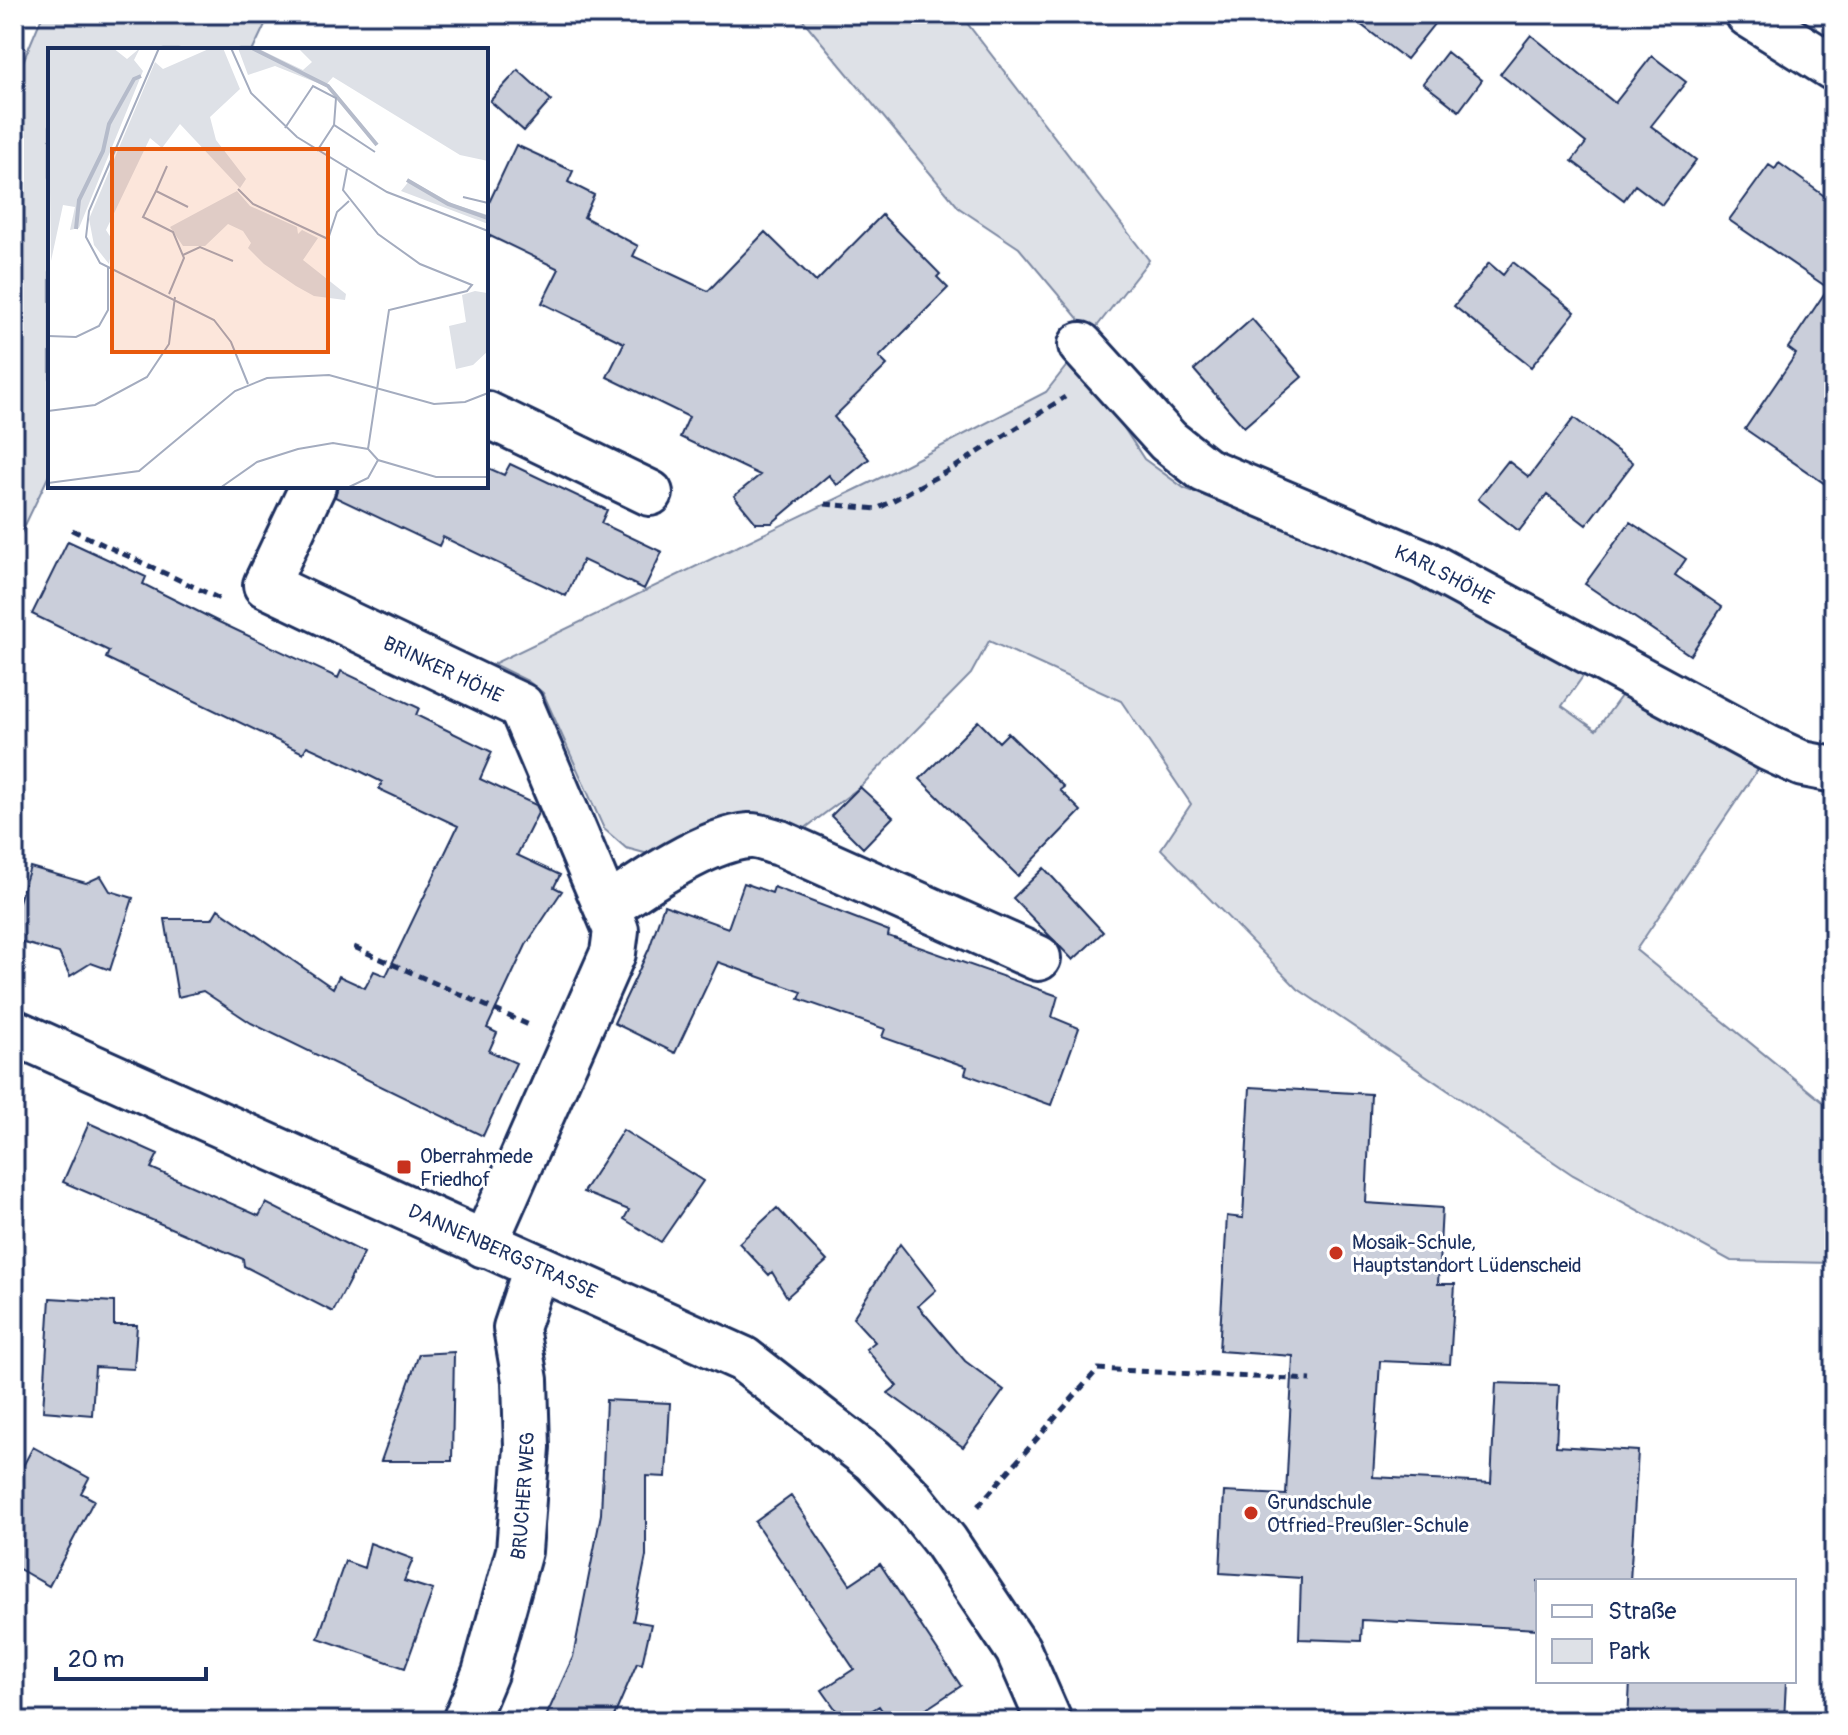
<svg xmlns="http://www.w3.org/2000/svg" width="1848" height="1735" font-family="Pangolin,sans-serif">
<rect width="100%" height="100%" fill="#fff"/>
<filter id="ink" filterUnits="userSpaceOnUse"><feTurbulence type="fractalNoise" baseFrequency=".0125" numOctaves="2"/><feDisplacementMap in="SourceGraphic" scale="16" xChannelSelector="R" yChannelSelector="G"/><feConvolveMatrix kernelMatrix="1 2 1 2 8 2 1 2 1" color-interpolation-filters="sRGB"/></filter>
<g filter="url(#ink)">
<path fill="#dee1e7" stroke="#7c88a2" stroke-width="2" d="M43 14H270L253 50H50V473L14 548V83Z
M798 14H960L1149 260 1091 334 1019 248 959 208Z
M1072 359 1093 380 1144 459 1184 488 1417 580 1586 672 1562 706 1596 730 1624 692 1760 766 1636 950 1834 1111V1263L1731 1261 1573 1175 1298 989 1161 849 1191 804 1121 701 989 641 971 674 860 787 796 835 652 855 626 848 604 829 543 693 528 681 493 664 884 476 1046 392Z"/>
<path fill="#caceda" stroke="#1b2f5e" stroke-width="2" d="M1347 14H1442L1406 59Z
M1531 35 1615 103 1652 56 1686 82 1651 126 1696 160 1662 205 1635 185 1624 200 1572 161 1586 143 1500 74Z
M1447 52 1482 80 1459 111 1423 83Z
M518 70 551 100 524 131 490 101Z
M516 145 573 171 568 182 594 195 584 217 638 246 633 256 708 291 765 232 816 282 882 215 940 274 937 277 948 288 879 357 887 365 834 417 869 459 837 485 829 475 772 523H756L734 496 760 475 680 437 689 417 607 377 624 343 542 303 559 269 486 234V209Z
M1779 163 1834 203V490L1745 429 1796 354 1788 348 1828 288 1729 220 1769 165 1775 169Z
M1513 262 1575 312 1531 367 1454 306 1489 263 1503 275Z
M1252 319 1302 377 1244 427 1194 370Z
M1574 418 1633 463 1586 525 1547 495 1519 531 1478 499 1508 461 1529 477Z
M510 464 607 510 601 523 662 552 644 589 583 560 566 596 443 537 439 546 335 497 338 486H486V467L504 475Z
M1630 522 1686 559 1675 575 1722 607 1690 655 1585 584Z
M68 541 146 577 143 584 219 622 338 678 341 671 419 708 416 715 492 752 480 779 536 805 539 811 517 855 560 875 554 887 562 891 526 945 487 1028 497 1033 489 1051 516 1063 483 1136 251 1023 203 991 178 997 165 919H212L218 909 333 988 339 976 365 988 374 971 386 976 458 826 379 789 382 782 344 763 307 746 303 753 106 658 109 651 32 614Z
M978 721 999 742 1008 733 1064 787 1060 790 1081 811 1018 876 920 779Z
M860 787 893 817 863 848 831 816Z
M30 867 86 883 101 876 110 891 133 898 110 970 91 963 70 976 59 953 14 940V917Z
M1044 868 1103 932 1073 960 1013 898Z
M744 883 772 893 774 887 889 931 888 936 1058 996 1052 1017 1079 1028 1051 1105 965 1074 967 1067 882 1037 885 1029 799 999 802 992 718 962 675 1053 614 1023 649 949 664 905 728 928Z
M1250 1087 1371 1094 1366 1203 1442 1208 1438 1284H1455L1450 1364 1380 1361 1373 1477 1491 1483 1496 1383 1559 1385 1556 1446 1638 1451 1630 1581H1538V1629L1362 1620 1361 1641 1299 1639 1301 1578 1220 1573 1224 1492 1286 1495 1293 1356 1219 1351 1227 1216 1243 1218Z
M89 1123 158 1154 151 1168 259 1216 266 1203 364 1253 333 1312 244 1266 243 1259 63 1182Z
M623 1130 703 1181 661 1242 624 1219 629 1210 583 1192Z
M777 1208 827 1261 787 1297 772 1272 769 1275 739 1243Z
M900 1244 936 1290 918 1306 965 1361 1004 1390 963 1447 888 1393 897 1386 866 1349 875 1342 853 1318Z
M50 1298 114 1302V1325H137L134 1369 95 1367 92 1415 43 1411Z
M454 1352 452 1461H381L419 1354Z
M606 1400 670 1403 666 1477 646 1476V1556L633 1621 651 1624 642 1664 637 1663 612 1721H544L573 1657 601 1514Z
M33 1447 89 1478 81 1493 94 1500 49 1586 14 1566V1483Z
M791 1496 850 1584 880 1564 961 1686 908 1721H889L879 1706 855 1721H844L822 1690 854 1669 755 1522Z
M370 1543 413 1559 404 1581 433 1590 405 1668 318 1638 345 1561 364 1568Z
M1630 1681H1786L1784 1721H1628Z"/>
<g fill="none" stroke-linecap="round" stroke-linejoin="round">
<g stroke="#1b2f5e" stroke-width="50">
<g id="street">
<path id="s1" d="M1081 345 1168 441 1205 470 1423 562 1768 748 1803 764 1834 770"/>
<path d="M486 414 650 493"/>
<path id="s2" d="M313 486 266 585 521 706 616 930 613 953 484 1245"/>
<path d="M609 907C643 883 707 839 749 836 759 835 771 841 780 843L1038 958"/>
<path id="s3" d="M14 1032 743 1359 873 1460 913 1501 945 1541 1018 1650 1049 1721"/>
<path id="s4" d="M465 1721 485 1673 519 1551 527 1447 525 1380 516 1328 536 1268"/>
</g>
</g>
<g stroke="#1b2f5e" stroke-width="50">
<path id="secondary" d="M1748 14 1834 68"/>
</g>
<path stroke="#1b2f5e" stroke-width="5" stroke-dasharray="8 6" stroke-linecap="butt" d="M825 504 877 509 955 467 1065 397
M72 530 220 599
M354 947 529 1025
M978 1506 1098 1369 1311 1380"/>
<use href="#street" stroke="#fff" stroke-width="44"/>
<use href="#secondary" stroke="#fff" stroke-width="44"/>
</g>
</g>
<g fill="#c8321e" stroke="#fff" stroke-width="3">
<rect x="396" y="1159" width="16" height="16" rx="4"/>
<circle cx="1336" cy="1253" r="8"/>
<circle cx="1251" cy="1513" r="8"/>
</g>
<g text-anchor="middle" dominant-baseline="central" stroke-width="6" stroke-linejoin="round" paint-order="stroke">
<g font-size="20" fill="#1b2f5e" stroke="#fff">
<text stroke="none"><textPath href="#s1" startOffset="438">KARLSHÖHE</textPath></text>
<text stroke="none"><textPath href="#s2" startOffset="306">BRINKER HÖHE</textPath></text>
<text stroke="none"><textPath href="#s3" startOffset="536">DANNENBERGSTRASSE</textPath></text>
<text stroke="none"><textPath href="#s4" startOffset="234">BRUCHER WEG</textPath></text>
</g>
<g font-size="20" fill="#1b2f5e" stroke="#fff" text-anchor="start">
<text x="420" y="1156">Oberrahmede<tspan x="420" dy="23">Friedhof</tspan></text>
<text x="1352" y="1242">Mosaik-Schule,<tspan x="1352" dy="23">Hauptstandort Lüdenscheid</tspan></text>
<text x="1267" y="1502">Grundschule<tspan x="1267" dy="23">Otfried-Preußler-Schule</tspan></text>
</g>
</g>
<g transform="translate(48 48)">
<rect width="440" height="440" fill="#fff"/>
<path d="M0 0H65L79 11 92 0 86 12 95 23 31 180 22 182 27 159 15 157 3 213ZM163 0H175L192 41 162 69 168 92 198 131 192 140 132 76 114 100 102 90 58 182 65 193 61 216 46 197 41 171 107 14 115 21ZM190 0H209L255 22 264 14 250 0H440V113L412 107 285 29 277 38 227 18 200 27ZM362 132 405 156 440 167V176L353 143ZM189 143 202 158 249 179 250 186 254 182 270 190 255 212 298 246 297 252 266 248 248 238 216 216 200 200 203 195 195 183 180 176 157 198H135L122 179ZM427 243 439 245 440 303 425 317 408 321 401 278 418 274 414 247Z" fill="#dee1e7"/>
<path fill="none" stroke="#b5bbca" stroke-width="4" d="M204 0 280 38 329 97M359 132 400 156 440 170M28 181 31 152 55 103 61 76 86 31 93 28"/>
<path fill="none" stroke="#a4acbf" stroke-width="2" d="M111 0 41 163 38 189 52 215 166 272 183 294 200 336M183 0 203 45 249 89 339 144 440 183M237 80 265 38 288 50 286 77M269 103 286 77 327 104M119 118 108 143 140 159M299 121 295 142 330 186 372 216 424 237 419 243 341 262 320 401 330 412 388 429H440M190 141 205 156 280 191 289 164 301 153M108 143 95 169 125 184 136 210 121 246M415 149 440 155M135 207 152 199 185 213M0 288 28 289 51 278 60 262V219M0 363 47 357 99 329 121 296 127 249M0 435 91 423 187 343 219 330 281 327 386 356 417 354 440 345M172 440 209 414 250 401 285 395 320 401M299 440 320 430 330 412"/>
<path fill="#e8590c" fill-opacity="0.15" stroke="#e8590c" stroke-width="4" d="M64 101H280V304H64Z"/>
<rect width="440" height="440" fill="none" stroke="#1b2f5e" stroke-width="4"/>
</g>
<rect width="1848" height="1735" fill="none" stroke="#fff" stroke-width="48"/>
<rect x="24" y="24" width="1800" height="1687" fill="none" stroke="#1b2f5e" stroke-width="3" filter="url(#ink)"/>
<rect x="1536" y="1579" width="260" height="104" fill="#ffffff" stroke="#a4acbf" stroke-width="2"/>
<rect x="1552" y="1605" width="40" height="12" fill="#ffffff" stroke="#a4acbf" stroke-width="2"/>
<text x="1608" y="1619" font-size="24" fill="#1b2f5e">Straße</text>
<rect x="1552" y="1639" width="40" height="24" fill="#dee1e7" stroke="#a4acbf" stroke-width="2"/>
<text x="1608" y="1659" font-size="24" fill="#1b2f5e">Park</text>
<path d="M56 1667v12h150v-12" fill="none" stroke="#1b2f5e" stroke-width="4"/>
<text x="68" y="1667" font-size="24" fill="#1b2f5e" stroke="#ffffff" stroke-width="6" paint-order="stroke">20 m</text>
</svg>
